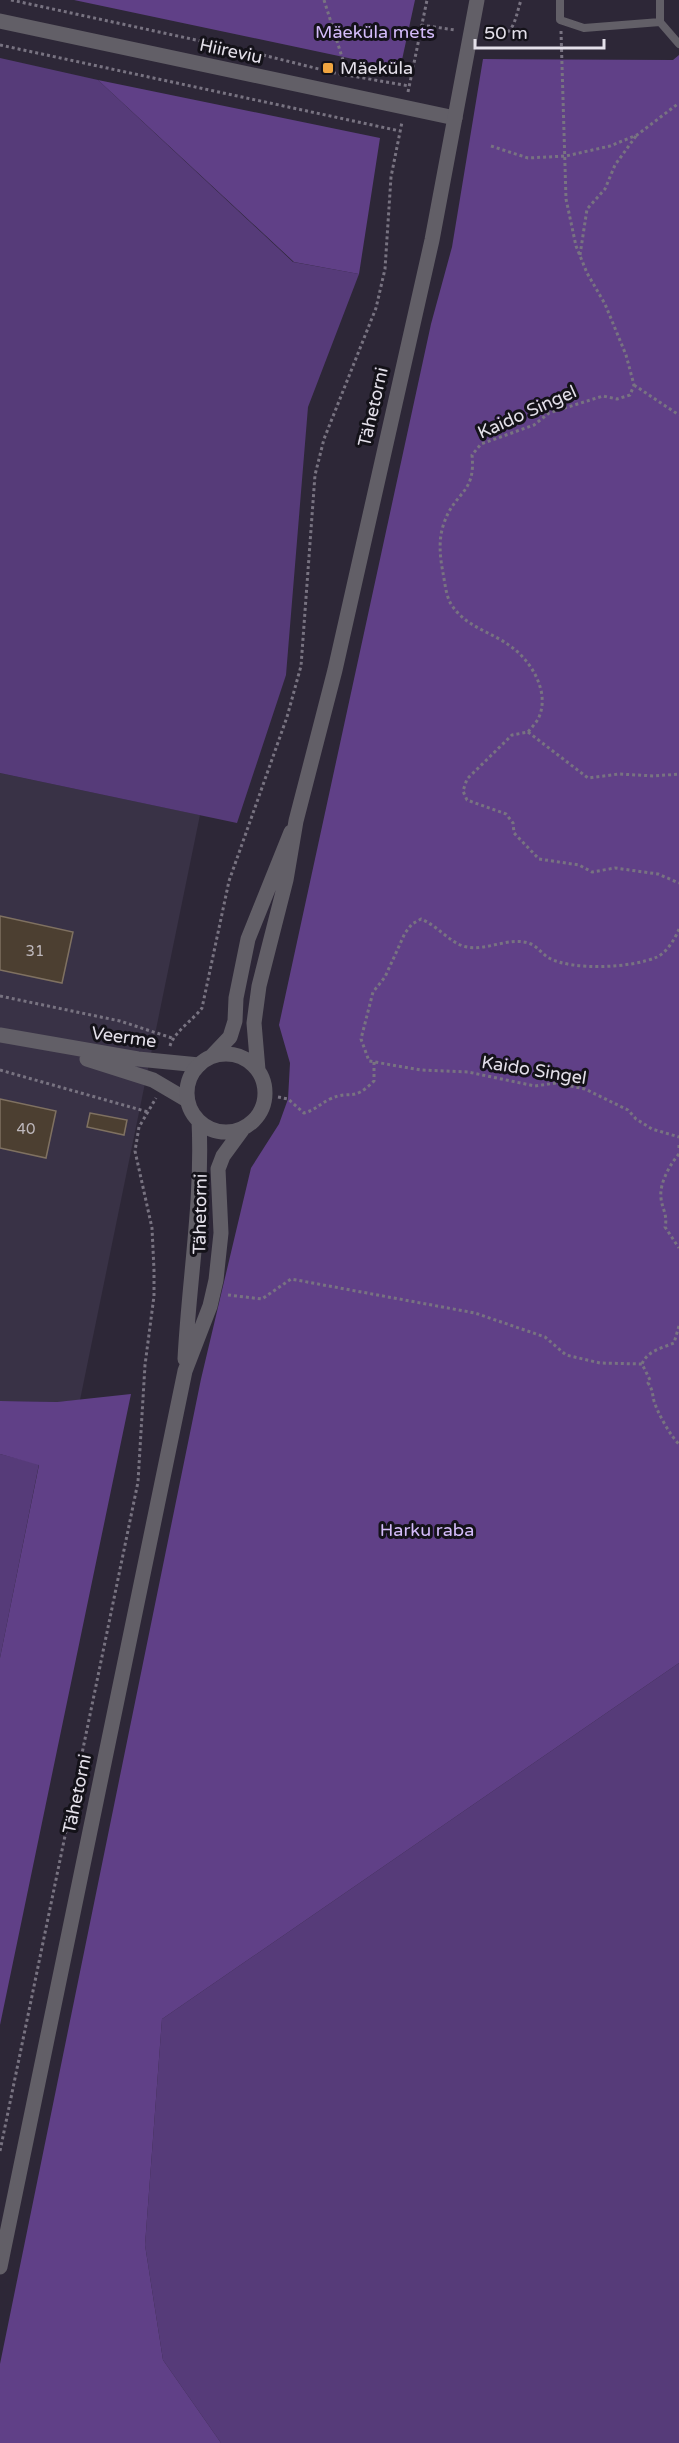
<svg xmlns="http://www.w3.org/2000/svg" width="679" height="2443" font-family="'Varela Round',sans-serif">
<rect width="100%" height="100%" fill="#2d2737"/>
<path fill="#393246" d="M0 773 200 815 80 1400 57 1402 0 1401Z"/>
<path fill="#563b79" d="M0 58 98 80 293 262 359 274 308 407 286 675 237 823 0 773Z
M0 1454 39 1464 0 1658Z
M679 1663V2443H221L163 2360 145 2245 162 2019Z"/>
<path fill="#604087" d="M74 0H415L400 69Z
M679 55V1663L162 2019 145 2245 163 2360 221 2443H0V2364L201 1379 251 1168 279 1124 288 1099 290 1063 279 1025 431 324 452 247 483 59 673 60Z
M98 80 380 138 359 274 294 262Z
M131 1394 0 2025V1658L39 1465 0 1454V1401L57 1402Z"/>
<path fill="#4c3f31" stroke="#7f7161" stroke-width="1.5" d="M0 916 73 932 62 983 0 970Z
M0 1099 56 1111 46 1158 0 1148Z
M90 1113 127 1120 124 1135 87 1127Z"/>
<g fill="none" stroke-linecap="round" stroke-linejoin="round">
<path stroke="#787381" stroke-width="3" stroke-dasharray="3 3" stroke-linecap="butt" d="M11 0 247 51 335 73 409 86
M324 0 348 76
M421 25 455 30
M561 31 566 199 576 246 587 273 605 304 626 355 634 385 630 395 617 399 603 396 549 413 534 425 481 444 472 455C476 494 455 491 444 523 438 540 440 557 443 573 445 583 446 596 451 604 465 627 492 632 510 646 531 660 550 692 539 717 537 722 532 727 528 732L512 735 467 779 463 791 467 800 506 814 513 823 514 833 539 859 579 865 592 872 615 868 658 874 679 883
M485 36C514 41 514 22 521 0
M0 45 400 131
M408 92 427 0
M491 146 528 158 566 156 610 146 637 135 679 103
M580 255 587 209 605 189 615 165 636 136
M634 385 679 415
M528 732 588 778 619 774 654 776 679 774
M679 929C675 939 667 952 657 957 632 968 573 971 549 958 543 955 538 947 531 944 510 935 485 953 463 946 450 942 436 925 421 919L412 924 405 933 385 977 373 992 361 1039 369 1061 421 1070 468 1072 535 1086 556 1083 585 1089 628 1110 636 1119 652 1129 679 1137
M0 996 120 1021 172 1038
M170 1046C174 1032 193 1020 202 1008L229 881 287 717 301 666 315 475 324 439 376 308 385 269 391 177 402 122
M0 1070 148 1112
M278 1097 288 1099 304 1113C315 1110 320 1104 330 1099 351 1089 352 1103 374 1081V1062
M679 1145V1149
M679 1154C670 1164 659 1184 661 1198 662 1209 668 1215 665 1227L679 1248
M228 1295 262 1299 291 1279 475 1313 545 1337 566 1355 600 1363 642 1364
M679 1326 674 1343C662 1348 647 1351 642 1364L650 1380 648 1383C653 1390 652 1393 654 1401 657 1412 671 1437 679 1444
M0 2151 138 1482 145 1365 154 1296V1270L152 1228 135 1151 139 1127 156 1098"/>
<path stroke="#625f67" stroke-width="8" d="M560 0V20L584 28 660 22V0
M660 22 679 44"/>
<path stroke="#625f67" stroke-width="15" d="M0 21 455 118
M0 1035 138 1059 199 1065
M87 1059 153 1080 187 1100"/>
<path stroke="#625f67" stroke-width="15" d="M187 1093a39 39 0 1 1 78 0a39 39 0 1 1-78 0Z
M212 1056 230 1037 235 1021 236 998 248 939 291 832
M258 1070 254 1023 259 986 286 880 296 821 335 670 432 240 477 0
M185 1359C189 1280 203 1201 199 1121
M0 2267 185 1371 210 1306 216 1280 221 1233 218 1169 223 1156 242 1130"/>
</g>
<rect fill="#f1a540" stroke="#141219" stroke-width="2" x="322" y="62" width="12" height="12" rx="3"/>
<g text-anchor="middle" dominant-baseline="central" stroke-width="6" stroke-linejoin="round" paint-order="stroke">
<g font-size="15" fill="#beb8bc">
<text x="35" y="951">31</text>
<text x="26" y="1129">40</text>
</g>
<g font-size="18" fill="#d4bcfa" stroke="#141219">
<text x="375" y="32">Mäeküla mets</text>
<text x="427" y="1530">Harku raba</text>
</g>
<g font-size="18" fill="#e4e0ea" stroke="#141219">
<text transform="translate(231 51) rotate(12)">Hiireviu</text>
<text transform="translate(373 407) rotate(-77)">Tähetorni</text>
<text transform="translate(527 412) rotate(-24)">Kaido Singel</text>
<text transform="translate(124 1037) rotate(8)">Veerme</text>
<text transform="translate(534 1070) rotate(9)">Kaido Singel</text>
<text transform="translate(200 1214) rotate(-89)">Tähetorni</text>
<text transform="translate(77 1794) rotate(-78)">Tähetorni</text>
</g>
<g font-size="18" fill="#e4e0ea" stroke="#141219" text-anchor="start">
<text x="340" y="68">Mäeküla</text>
</g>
</g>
<path d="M475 39v9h129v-9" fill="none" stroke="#e4e0ea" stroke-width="3"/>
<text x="484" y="39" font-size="18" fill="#e4e0ea" stroke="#141219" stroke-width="4.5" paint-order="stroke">50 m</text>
</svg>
